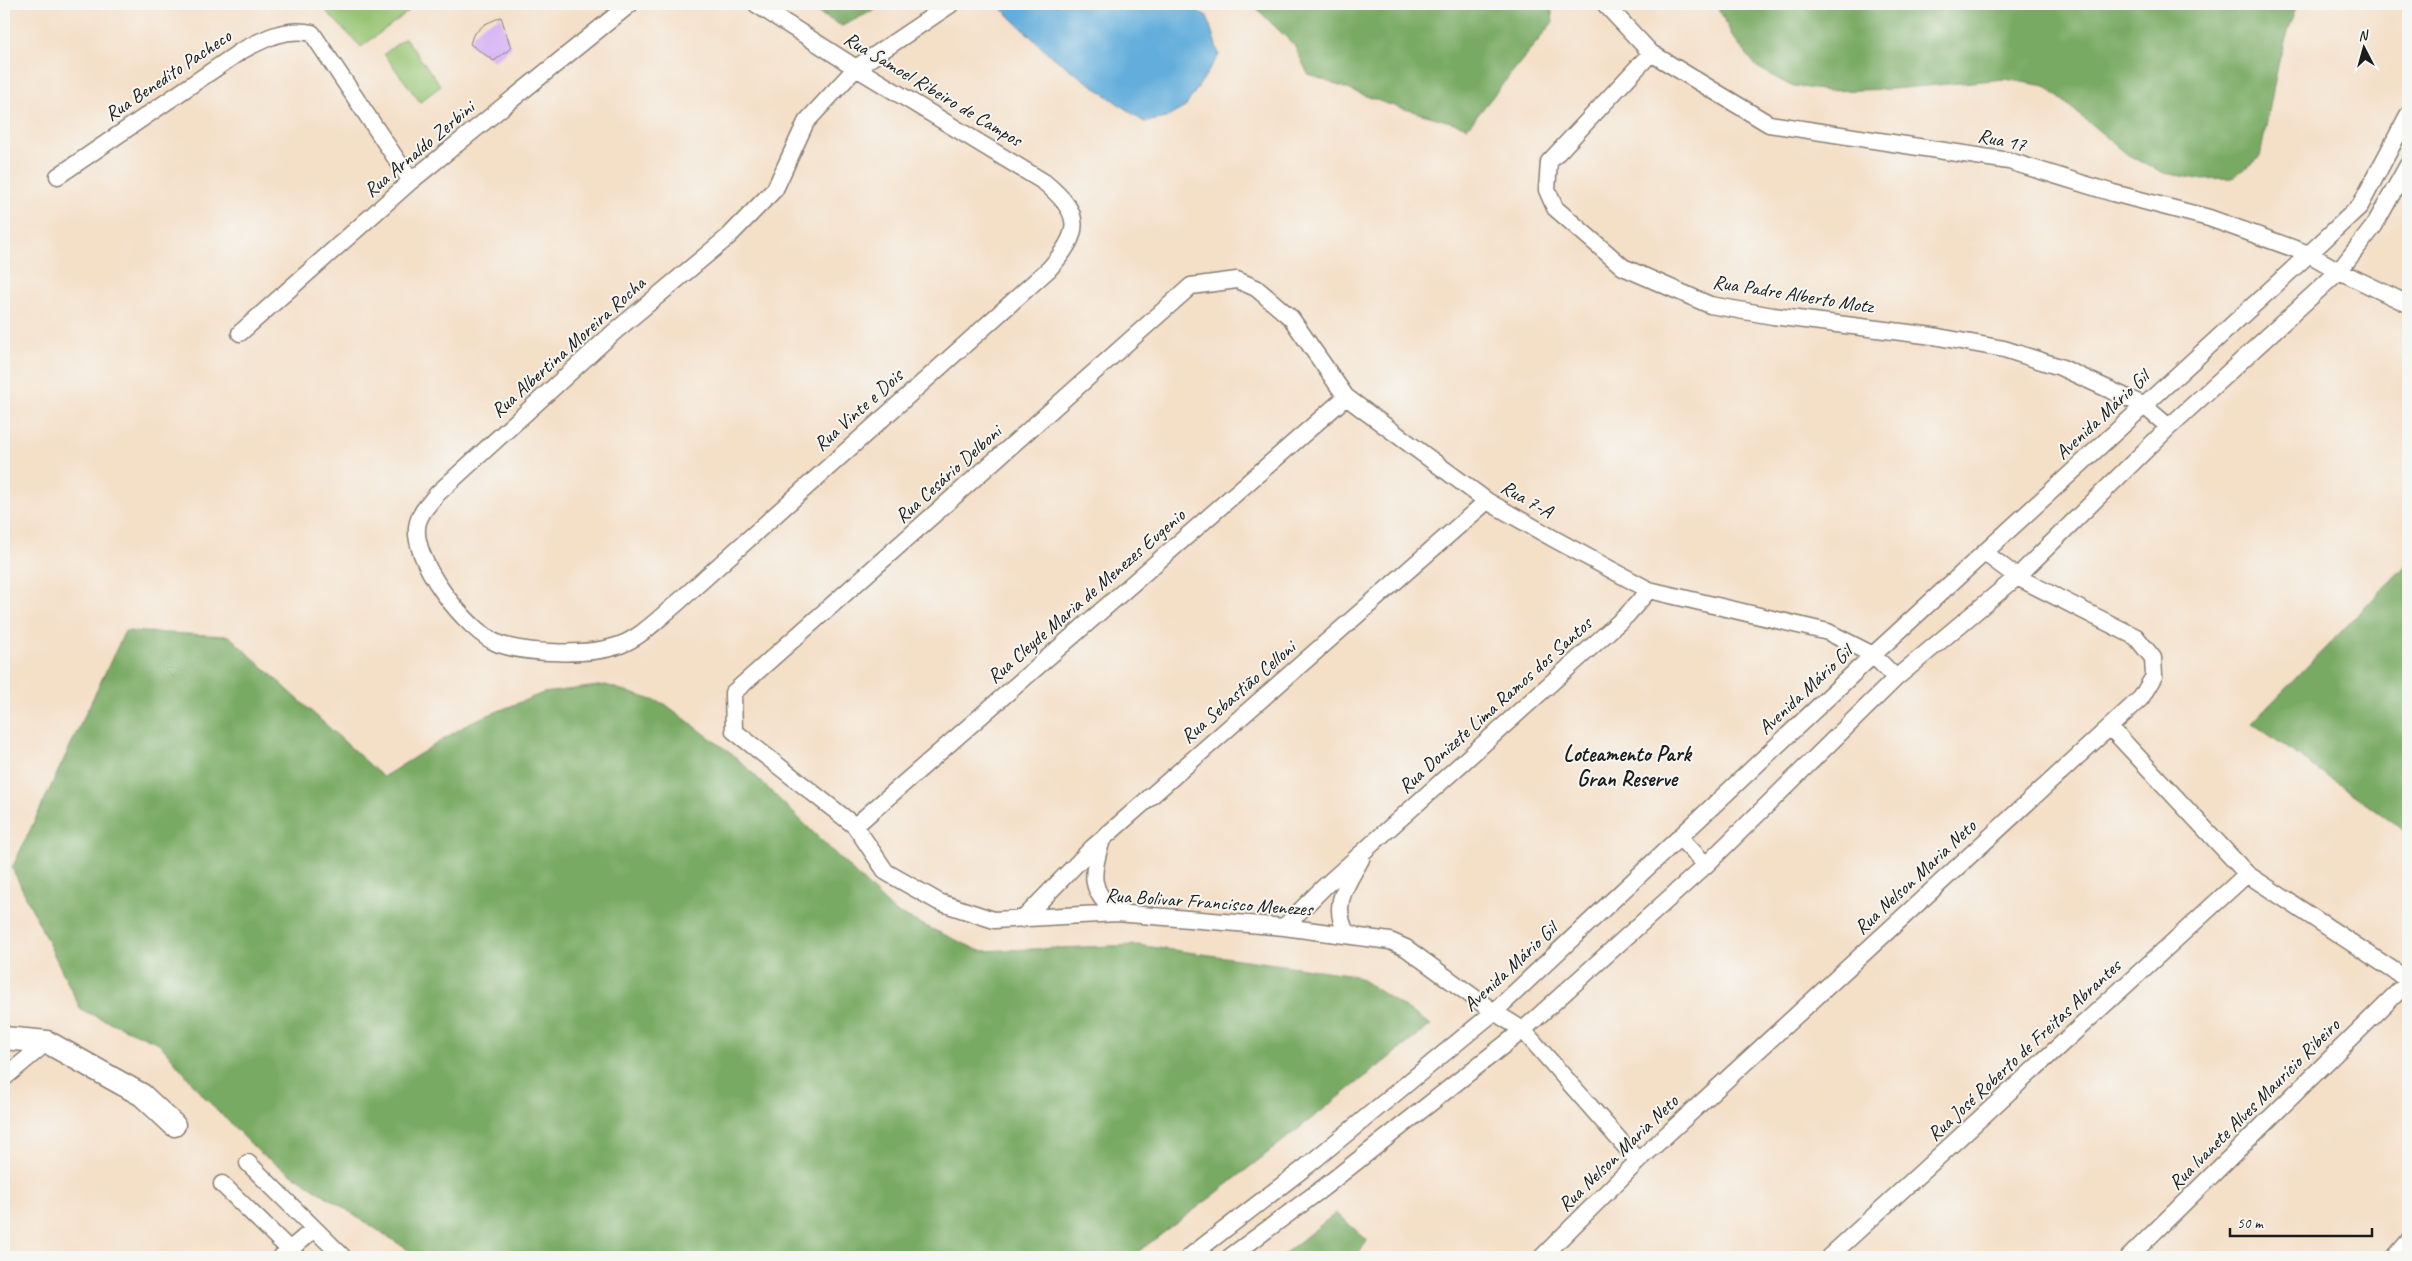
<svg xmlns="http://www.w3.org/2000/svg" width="2412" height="1261" font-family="Caveat,sans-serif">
<rect width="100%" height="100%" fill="#f6f6f2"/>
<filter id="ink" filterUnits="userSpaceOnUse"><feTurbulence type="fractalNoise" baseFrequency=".02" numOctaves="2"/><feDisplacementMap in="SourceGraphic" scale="10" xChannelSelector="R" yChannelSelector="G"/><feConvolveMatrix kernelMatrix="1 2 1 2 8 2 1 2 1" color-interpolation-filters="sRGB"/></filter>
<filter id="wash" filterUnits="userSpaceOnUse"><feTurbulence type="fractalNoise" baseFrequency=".0096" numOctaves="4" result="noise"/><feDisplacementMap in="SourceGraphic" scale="20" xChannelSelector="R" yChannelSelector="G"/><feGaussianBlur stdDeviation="1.12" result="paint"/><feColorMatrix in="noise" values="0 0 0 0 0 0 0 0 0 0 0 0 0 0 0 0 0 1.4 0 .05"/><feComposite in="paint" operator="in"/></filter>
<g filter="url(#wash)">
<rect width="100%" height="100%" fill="#f4dfc7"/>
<path fill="#97c472" stroke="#5a7047" d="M343 4H388L408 12 361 47 324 9Z
M405 38 441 86 420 102 384 54Z"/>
<path fill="#79aa64" stroke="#4a6340" d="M802 4H887L842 26Z
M1252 4H1551L1553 22 1468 127 1387 104 1308 74 1294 45Z
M1716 4H2297L2279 60 2260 157 2232 178 2198 179 2164 173 2128 155 2045 86 2005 79 1893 89 1827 91 1789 85 1757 67 1733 37Z
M2408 563V833L2252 723Z
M125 631 229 636 383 777 471 722 543 693 606 685 665 704 737 758 895 912 980 951 1137 945 1355 975 1431 1025 1214 1195 1131 1257H419L261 1154 206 1099 159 1043 81 1010 12 868Z
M1336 1213 1367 1240 1357 1257H1280Z"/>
<path fill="#62addb" stroke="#3f647c" d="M1002 4H1185L1207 16 1219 55 1185 107 1166 118 1144 122 1051 56 999 6Z"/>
<g id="blocks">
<path fill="#d4adf4" d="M501 17 511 48 494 61 470 44 473 35 485 24Z"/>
</g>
</g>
<g filter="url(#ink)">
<use href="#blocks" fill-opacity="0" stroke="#887e72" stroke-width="1"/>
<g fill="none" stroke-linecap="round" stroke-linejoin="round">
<g stroke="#887e72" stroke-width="19">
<path id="street" d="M756 4 856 68 1044 182C1083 214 1082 232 1049 269L675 605C658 619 641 637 620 645 590 656 528 654 499 644 467 632 408 557 418 522 421 511 430 503 437 494L613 333 728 237 775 189 806 122 856 68 951 4
M1605 4 1651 53 1769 124 2009 161 2113 193 2209 218 2309 254 2339 271 2408 304
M1651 53 1549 162 1547 190 1555 208 1623 267 1710 305 1773 316 1933 336 2004 349 2060 367 2143 405 2169 427
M58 176 241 51C264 39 285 27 312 33L411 181
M240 333 411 181 630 4
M2110 727 2247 874 2408 980
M855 826 1346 397
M1679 837 1706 865
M1101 843C1091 874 1089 892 1117 913
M1023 919 1091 849 1487 501
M1284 927 1324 887 1627 615 1649 590
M1356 936 1346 932C1331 903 1347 885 1361 859
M4 1078 47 1042
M1638 1161 1523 1030 1494 1012 1406 948 1390 941 1284 927 1117 913 994 920 939 902 886 872 855 826 734 731 733 693 1191 286 1237 280 1256 288 1291 318 1346 397 1487 501 1556 540 1649 590 1828 632 1873 655 1896 678
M248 1163 343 1257
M222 1184 297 1257
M281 1257 314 1229
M1189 1257 1307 1166 1494 1012 1873 655 2309 254 2360 206 2408 115
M1230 1257 1323 1188 1523 1030 1706 865 1896 678 2017 577 2169 427 2339 271 2374 226 2408 165
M1542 1257 1638 1161 2141 698 2154 676 2153 658 2136 637 2017 577 1985 553
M1829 1257 2247 874
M2129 1257 2408 982
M2395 1257 2408 1242"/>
</g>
<g stroke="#887e72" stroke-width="25">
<path id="secondary" d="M4 1038 47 1042 142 1095 174 1125"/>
</g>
<use href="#street" stroke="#fff" stroke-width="16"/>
<use href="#secondary" stroke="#fff" stroke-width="22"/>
</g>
</g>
<g text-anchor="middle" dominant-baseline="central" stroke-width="4" stroke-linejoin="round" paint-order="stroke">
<g font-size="20" fill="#1c1c1c" stroke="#f6f6f2">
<text transform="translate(168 75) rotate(-34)">Rua Benedito Pacheco</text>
<text transform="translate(933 89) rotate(31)">Rua Samoel Ribeiro de Campos</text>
<text transform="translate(2002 140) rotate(12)">Rua 17</text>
<text transform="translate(419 149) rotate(-40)">Rua Arnaldo Zerbini</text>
<text transform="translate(1793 294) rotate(9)">Rua Padre Alberto Motz</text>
<text transform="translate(568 347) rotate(-42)">Rua Albertina Moreira Rocha</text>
<text transform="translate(858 410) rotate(-42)">Rua Vinte e Dois</text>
<text transform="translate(2102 415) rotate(-43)">Avenida Mário Gil</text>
<text transform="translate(948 474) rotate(-42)">Rua Cesário Delboni</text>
<text transform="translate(1527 499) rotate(30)">Rua 7-A</text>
<text transform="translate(1086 596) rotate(-41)">Rua Cleyde Maria de Menezes Eugenio</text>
<text transform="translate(1805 690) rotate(-43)">Avenida Mário Gil</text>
<text transform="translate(1238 692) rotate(-41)">Rua Sebastião Celloni</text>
<text transform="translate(1495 705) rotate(-42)">Rua Donizete Lima Ramos dos Santos</text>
<text transform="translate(1915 877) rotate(-43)">Rua Nelson Maria Neto</text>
<text transform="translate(1209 902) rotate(4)">Rua Bolivar Francisco Menezes</text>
<text transform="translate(1510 967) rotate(-43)">Avenida Mário Gil</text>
<text transform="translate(2024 1050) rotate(-43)">Rua José Roberto de Freitas Abrantes</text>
<text transform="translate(2254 1104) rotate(-45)">Rua lvanete Alves Maurício Ribeiro</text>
<text transform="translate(1618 1153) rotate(-44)">Rua Nelson Maria Neto</text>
</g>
<g font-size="22" font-weight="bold" fill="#1c1c1c" stroke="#f6f6f2">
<text x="1627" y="754">Loteamento Park<tspan x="1627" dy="25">Gran Reserve</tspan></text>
</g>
</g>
<rect width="2412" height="1261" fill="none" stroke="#f6f6f2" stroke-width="20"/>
<g transform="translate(2364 48) rotate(354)" stroke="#f6f6f2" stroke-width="4" paint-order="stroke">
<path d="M0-4L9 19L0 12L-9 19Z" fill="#1c1c1c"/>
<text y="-8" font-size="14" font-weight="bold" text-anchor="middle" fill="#1c1c1c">N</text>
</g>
<path d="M2230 1228v8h142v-8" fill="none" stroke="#1c1c1c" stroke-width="2.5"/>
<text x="2237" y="1228" font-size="15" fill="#1c1c1c" stroke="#f6f6f2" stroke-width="4" paint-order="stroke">50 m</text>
</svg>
